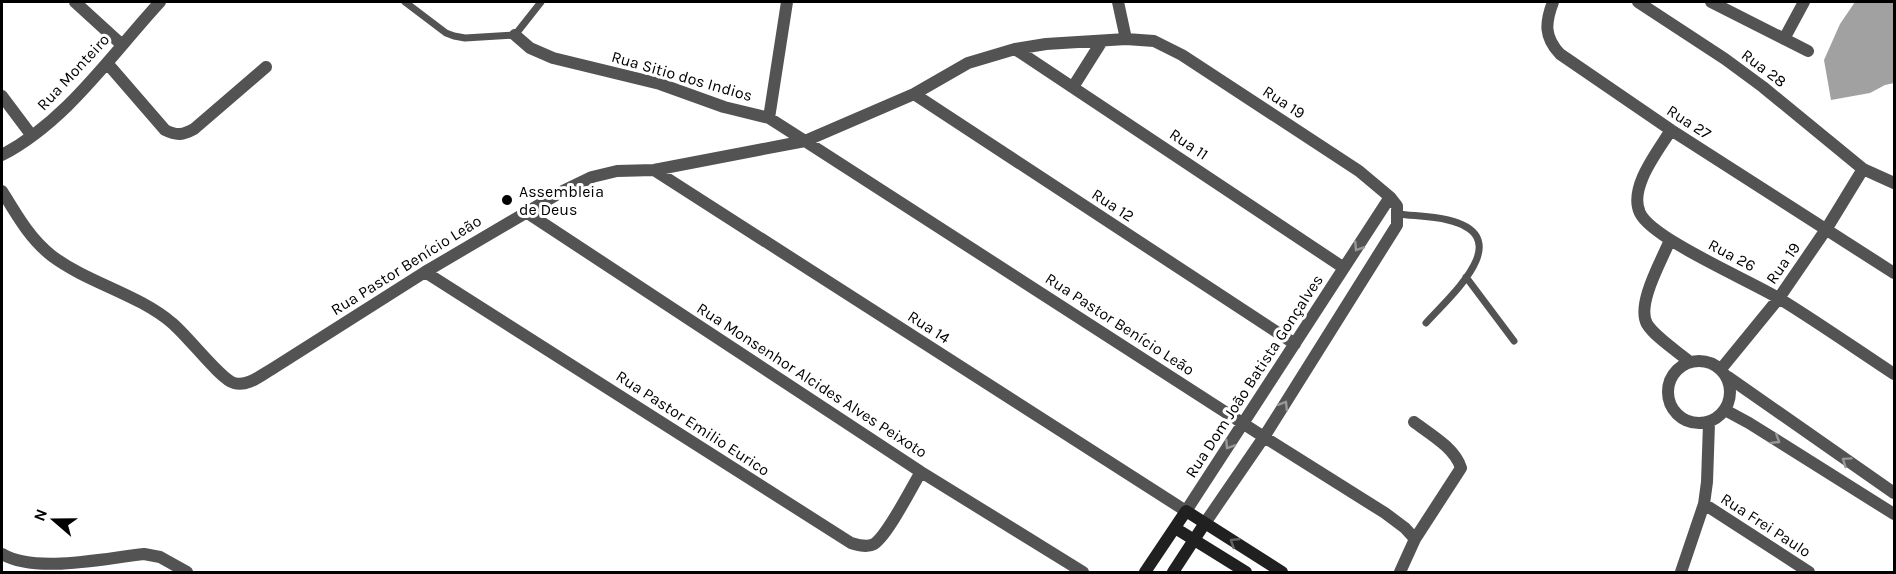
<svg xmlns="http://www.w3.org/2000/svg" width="1896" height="574" font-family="Karla,sans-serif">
<rect width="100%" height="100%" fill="#fff"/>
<path fill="#a1a1a1" d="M1855 2H1894V83L1885 85 1870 93 1831 100 1824 60 1840 24Z"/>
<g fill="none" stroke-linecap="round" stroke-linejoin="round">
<path stroke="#535353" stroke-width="7" d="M405 2 446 33 454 36 465 38 515 35 541 2
M1398 214C1414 216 1432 216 1448 220 1519 237 1450 296 1426 323
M1466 277 1514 341"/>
<path stroke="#535353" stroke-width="12" d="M75 2 121 44
M1118 2 1126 39
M1553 2C1545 23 1544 37 1560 54L1671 130 1894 273
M1638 2 1725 59 1763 87 1863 169 1894 183
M1711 2 1808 51
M515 35 530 48 553 58 660 84 724 107 769 118 805 141 914 94 968 63 1015 49 1046 44 1126 39 1154 41 1182 55 1359 171 1390 197 1397 206V225L1264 437 1205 523
M1784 39 1804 2
M1015 49 1344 268
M107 63 165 130C177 136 183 135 194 129L266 67
M1073 87 1102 41
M914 94 1295 344
M2 96 32 136
M769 118 787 2
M1671 130C1658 151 1628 188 1640 213 1652 239 1751 281 1780 299 1819 323 1856 349 1894 374
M2 155C67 121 111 55 160 2
M654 170 1186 511 1390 197
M2 191C16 214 30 239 52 256 88 283 138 294 172 323 187 335 221 380 234 383 248 387 261 375 272 369L425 272 561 192 592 177 617 171 654 170 805 141 1264 437 1385 513 1405 528 1415 539 1400 572
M526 212 921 472 1083 572
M1670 240C1662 260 1636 304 1647 324 1655 337 1678 352 1690 362
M425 272 851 543C858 545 867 548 874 544 888 535 911 488 921 472
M1668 392a31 31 0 1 1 62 0a31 31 0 1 1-62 0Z
M1721 369 1779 298 1827 228 1863 169
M1728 377 1894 493
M1725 410 1749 423 1894 514
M1414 422C1430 434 1455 448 1461 468L1415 539
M1704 504 1809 572
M2 554C36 574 105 558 144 554L160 557 187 572
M1681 572 1704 504 1707 482 1709 423"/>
<path stroke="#202020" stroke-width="12" d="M1175 528 1246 572
M1145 572 1186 511 1282 572
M1173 572 1205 523"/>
</g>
<defs><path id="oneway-chevron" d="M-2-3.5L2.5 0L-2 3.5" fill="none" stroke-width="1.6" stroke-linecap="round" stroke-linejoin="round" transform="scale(1.5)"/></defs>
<g stroke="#989898">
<use href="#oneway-chevron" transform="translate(1358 247) rotate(123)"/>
<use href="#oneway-chevron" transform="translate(1284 405) rotate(-58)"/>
<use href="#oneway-chevron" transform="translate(1776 440) rotate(32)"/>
<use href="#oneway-chevron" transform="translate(1229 445) rotate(123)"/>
<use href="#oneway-chevron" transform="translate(1846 461) rotate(-145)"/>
</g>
<use stroke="#636363" href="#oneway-chevron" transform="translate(1234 542) rotate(-148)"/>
<circle fill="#000" stroke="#fff" stroke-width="2" cx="507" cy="200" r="6"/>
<g text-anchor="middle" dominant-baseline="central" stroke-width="6" stroke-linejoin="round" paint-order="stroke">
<g font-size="16" fill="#000" stroke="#fff">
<text transform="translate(1764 68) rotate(37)">Rua 28</text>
<text transform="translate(73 72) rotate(-47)">Rua Monteiro</text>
<text transform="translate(682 76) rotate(16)">Rua Sitio dos Indios</text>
<text transform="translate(1284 102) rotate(33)">Rua 19</text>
<text transform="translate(1689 122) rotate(33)">Rua 27</text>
<text transform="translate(1189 144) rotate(34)">Rua 11</text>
<text transform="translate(1113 205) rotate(33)">Rua 12</text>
<text transform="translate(1732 255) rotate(28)">Rua 26</text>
<text transform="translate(1783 263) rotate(-55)">Rua 19</text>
<text transform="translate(406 265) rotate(-32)">Rua Pastor Benício Leão</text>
<text transform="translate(1120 324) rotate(33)">Rua Pastor Benício Leão</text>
<text transform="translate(929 327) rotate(33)">Rua 14</text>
<text transform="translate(1254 376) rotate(-57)">Rua Dom João Batista Gonçalves</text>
<text transform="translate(812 380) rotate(33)">Rua Monsenhor Alcides Alves Peixoto</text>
<text transform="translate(693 423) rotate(33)">Rua Pastor Emilio Eurico</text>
<text transform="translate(1766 525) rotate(33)">Rua Frei Paulo</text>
</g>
<g font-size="16" fill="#000" stroke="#fff" text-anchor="start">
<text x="519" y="191">Assembleia<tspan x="519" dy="18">de Deus</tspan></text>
</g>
</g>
<rect width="1896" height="574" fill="none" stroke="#000000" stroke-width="6"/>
<g transform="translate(54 520) rotate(290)" stroke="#ffffff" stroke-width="4.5" paint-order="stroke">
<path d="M0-4.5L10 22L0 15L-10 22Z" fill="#000000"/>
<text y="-9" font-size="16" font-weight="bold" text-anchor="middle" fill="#000000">N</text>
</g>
</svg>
